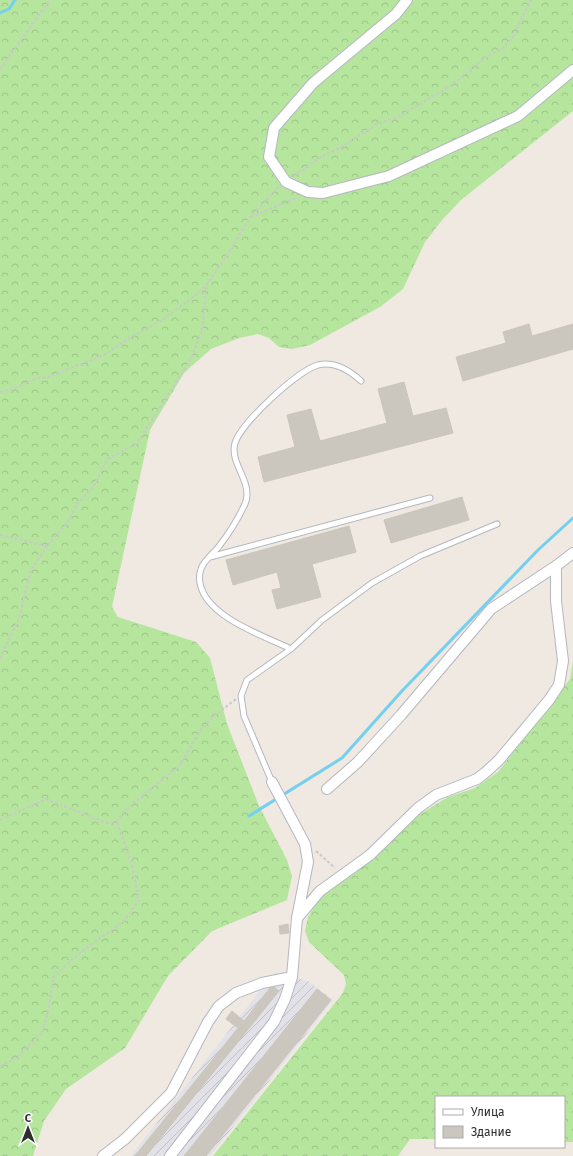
<svg xmlns="http://www.w3.org/2000/svg" width="573" height="1156" font-family="'Fira Sans',sans-serif">
<defs>
<pattern id="industrial-furrows" width="10" height="10" patternUnits="userSpaceOnUse"><rect width="10" height="10" fill="#e3e1e8"/><path d="M-1 1l2-2M0 10L10 0M9 11l2-2" fill="none" stroke="#c3c1c7"/></pattern>
<pattern id="forest-crowns" width="20" height="18" patternUnits="userSpaceOnUse"><rect width="20" height="18" fill="#b6e59e"/><path d="M2 6a3 3 0 1 1 6 0M12 15a3 3 0 1 1 6 0" fill="none" stroke="#9dc588"/></pattern>
</defs>
<rect width="100%" height="100%" fill="#efe9e1"/>
<path fill="url(#industrial-furrows)" d="M274 973 308 981 333 1000 210 1156H131Z"/>
<path fill="url(#forest-crowns)" d="M0 0H573V111L461 200 443 219 425 242 403 289 380 307 310 345 292 349 279 347 269 338 258 334 239 338 211 349 184 373 150 430 112 607 118 617 196 642 210 658 227 724 259 806 287 860 292 876 287 900 212 931 168 976 125 1048 66 1089 44 1121 33 1156H0Z
M573 661V1142H564V1097H436V1139H410L398 1156H213L343 993 346 984 344 975 309 942 305 931 308 917 317 902 343 878 376 856 420 814 448 797 475 788 498 772 570 679Z"/>
<g fill="none" stroke-linecap="round" stroke-linejoin="round">
<path stroke="#75cff0" stroke-width="3" d="M0 13 9 9 15 0
M249 816 342 758 401 692 538 550 573 518"/>
</g>
<path fill="#cbc7bf" stroke="#cbc5ba" d="M529 324 532 336 573 324V349L463 381 456 357 506 343 503 332Z
M404 382 413 416 446 408 453 433 264 482 258 457 295 447 287 415 311 409 320 441 387 423 378 389Z
M462 497 469 520 391 543 384 520Z
M349 526 356 552 312 564 321 597 277 609 272 590 281 588 277 572 233 585 226 560Z
M288 924 289 933 280 934 279 926Z
M274 987 279 991 146 1156H135L238 1028 226 1019 232 1011 244 1021 270 988Z
M317 989 331 1000 206 1156H184Z"/>
<g fill="none" stroke-linecap="round" stroke-linejoin="round">
<g stroke="#b4b7c1" stroke-width="7">
<path id="service" d="M210 557 430 498
M291 649C264 636 210 618 201 587 199 582 199 574 201 569 203 561 215 552 220 545 230 532 238 519 245 504 254 482 229 464 235 443 241 423 297 371 318 365 335 361 349 370 361 381
M272 782 244 716 241 696 247 680 291 649 322 620 372 583 420 556 497 524"/>
</g>
<g stroke="#b4b7c1" stroke-width="12">
<path id="minor" d="M407 0 396 14 313 83 274 128 269 157 286 182 308 192 323 193 389 176 518 116 573 70
M327 789 358 762 401 715 491 609 556 566 573 553
M298 917 320 891 370 855 418 808 436 795 477 779 486 772 499 760 549 700 559 685 563 661 556 601V566
M103 1156 125 1139 171 1093 208 1022 219 1006 236 993 262 983 292 977 297 918 308 862 305 844 272 782
M170 1156 274 1022 285 999 292 977"/>
</g>
<path stroke="#c9c9c9" stroke-width="2" stroke-dasharray="3 2" stroke-linecap="butt" d="M0 69 50 0
M294 176 321 157 343 146 377 124 398 117 450 86 475 67 483 59 502 49 512 38 531 0
M251 217 296 198
M0 392 13 389 35 379 48 377 104 355 131 337 162 320 197 294 207 284 232 248 250 217 279 187
M0 535 47 546 67 523 78 503 93 487 108 459 137 443 190 361 202 330 207 284
M0 658 20 616 30 572 47 546
M0 820 46 799 107 823 117 822
M117 822 124 811 179 766 201 730 213 717 236 699
M316 851 335 868
M0 1066 16 1058 42 1033 47 1016 54 976 81 952 123 922 139 900 132 865 117 822"/>
<use href="#service" stroke="#fff" stroke-width="5"/>
<use href="#minor" stroke="#fff" stroke-width="10"/>
</g>
<rect x="435" y="1096" width="130" height="52" fill="#ffffff" stroke="#ababab"/>
<rect x="443" y="1109" width="20" height="6" fill="#ffffff" stroke="#ababab"/>
<text x="471" y="1116" font-size="12" fill="#2e2e2e">Улица</text>
<rect x="443" y="1126" width="20" height="12" fill="#cbc7bf" stroke="#ababab"/>
<text x="471" y="1136" font-size="12" fill="#2e2e2e">Здание</text>
<g transform="translate(28 1128)" stroke="#ffffff" stroke-width="3" paint-order="stroke">
<path d="M0-3L7 15L0 10L-7 15Z" fill="#2e2e2e"/>
<text y="-6" font-size="11" font-weight="bold" text-anchor="middle" fill="#2e2e2e">С</text>
</g>
</svg>
